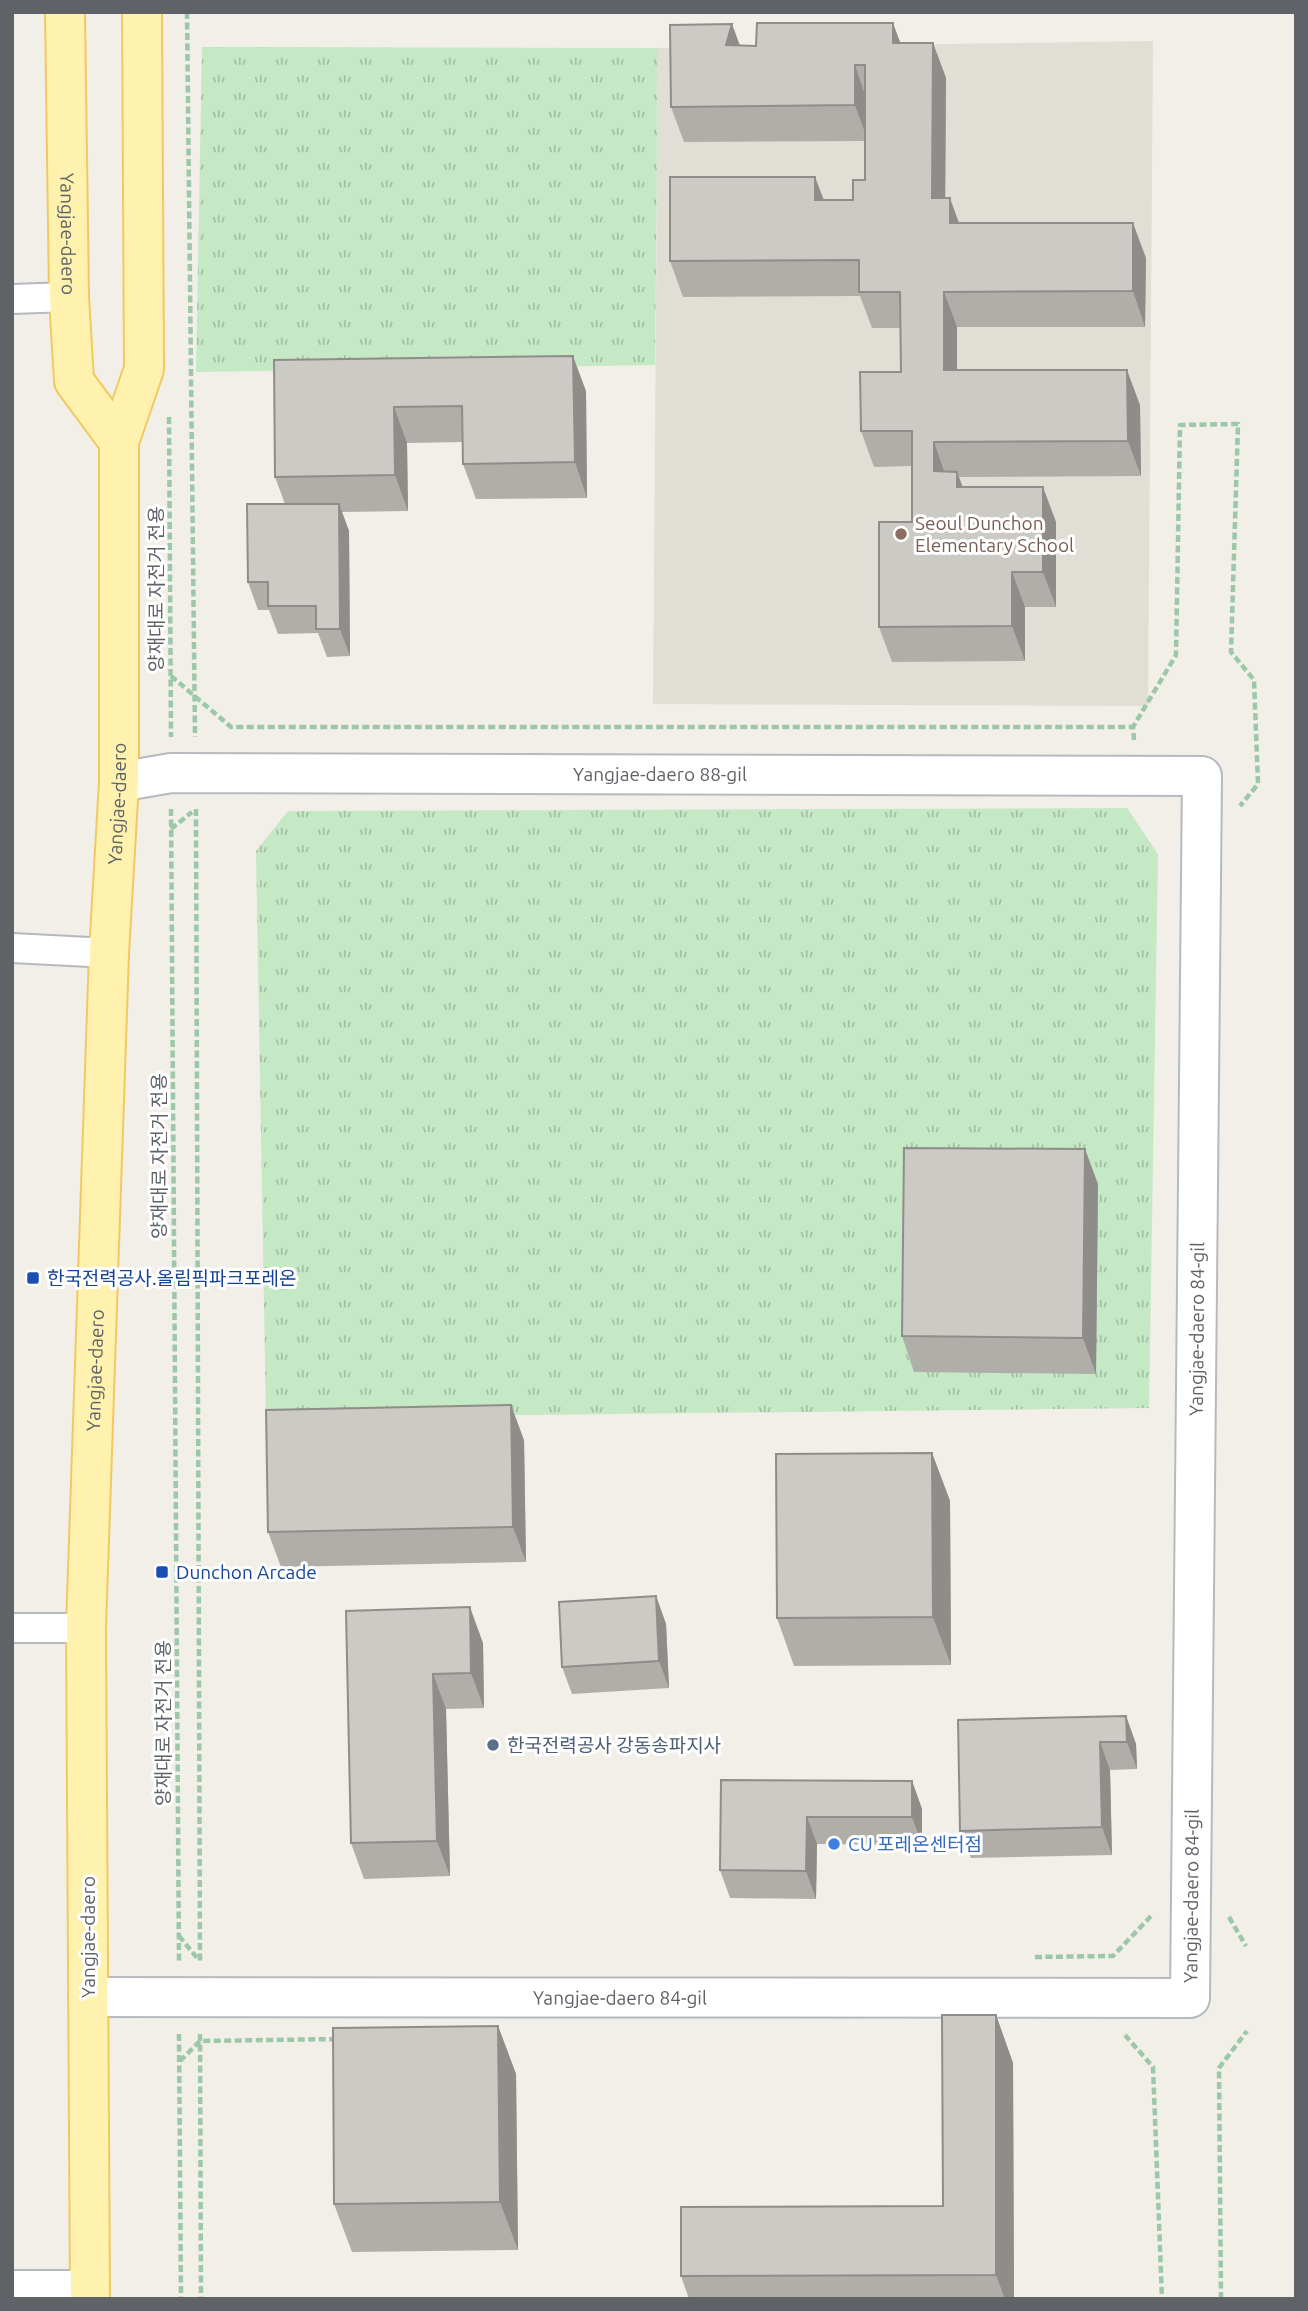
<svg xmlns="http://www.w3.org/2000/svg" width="1308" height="2311" font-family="Ubuntu,'Noto Sans KR',sans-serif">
<defs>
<pattern id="park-tufts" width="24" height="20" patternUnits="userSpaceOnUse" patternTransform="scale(1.75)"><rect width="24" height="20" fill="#c5e8c5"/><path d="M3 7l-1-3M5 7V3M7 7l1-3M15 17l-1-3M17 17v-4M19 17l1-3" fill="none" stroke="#a3c0a4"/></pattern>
</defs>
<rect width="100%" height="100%" fill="#f1efe8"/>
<path fill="#e1ded6" d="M1153 41 1148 706 653 704 658 48Z"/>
<path fill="url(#park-tufts)" d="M202 47 658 48 655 365 196 372Z
M1127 808 1158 854 1149 1408 266 1418 256 851 288 811Z"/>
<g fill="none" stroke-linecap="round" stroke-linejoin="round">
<g stroke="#b5b8bc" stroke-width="32">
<path id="street" d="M12 299 69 297
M12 948 109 953
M12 1628H86
M12 2285H90"/>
</g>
<g stroke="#b6babf" stroke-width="42">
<g id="secondary">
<path id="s1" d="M88 1997 1190 1998 1202 776 171 773 119 782"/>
</g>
</g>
<g stroke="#f2c960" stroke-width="42">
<g id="primary">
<path id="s2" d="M65 12 69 297 74 381 119 442"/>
<path id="s3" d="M90 2299 86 1628 109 953 119 782V442L144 369 142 12"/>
</g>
</g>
<path stroke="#9cc7a9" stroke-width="4.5" stroke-dasharray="7 3.5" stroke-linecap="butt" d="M187 12 195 737
M169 417 171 737
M171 676 231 727H1133
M1134 740 1133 727 1176 655 1180 425 1238 424 1231 652 1254 680 1258 784 1240 806
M171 809 179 1962
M196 809 200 1962
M171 829 192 812
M1229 1917 1246 1946
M179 1936 198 1959
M1035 1957 1113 1956 1152 1915
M179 2034 181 2299
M200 2034 201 2299
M1125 2035 1153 2067 1162 2299
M180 2061 200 2041 338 2039
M1221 2299 1219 2068 1247 2031"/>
<use href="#street" stroke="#fff" stroke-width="28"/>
<use href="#secondary" stroke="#fff" stroke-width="38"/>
<use href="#primary" stroke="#fff2af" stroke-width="38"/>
</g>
<path fill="#afaea9" d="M900 43H933L946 78 945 198 959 223 1146 258 1145 327H957V370L1140 405 1141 476 959 477 963 487 1056 522V607H1025V661L892 662 879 627 912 522V466L874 467 861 431 901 372V328H872L860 296 683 297 670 261 815 177 824 200H853L865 180V141L684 142 671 107Z
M274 360 586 391 587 498 476 499 463 464V442L407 443 408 511 342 512 349 531 350 656 327 657 318 633 278 634 269 610H258L248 582 285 504 275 477Z
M1098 1184 1096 1374 914 1372 902 1336Z
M524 1440 526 1562 281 1567 268 1532Z
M932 1453 950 1501 951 1665 794 1666 777 1618Z
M656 1596 666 1624 669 1688 572 1694 562 1667Z
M346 1611 483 1643 484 1708 446 1709 450 1876 364 1879 351 1843Z
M1126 1716 1136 1744 1137 1769 1110 1770 1112 1855 971 1858 960 1831Z
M721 1780 912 1781 922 1809V1845L817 1844 816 1899 730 1898 720 1870Z
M996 2015 1013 2063 1014 2299H689L681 2276 943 2206Z
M498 2026 516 2074 518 2250 352 2252 334 2204Z"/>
<path fill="#8f8d8a" d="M893 23 906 58 893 43Z
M732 24 745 59 726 45Z
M933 43 946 78 945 233 932 198Z
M855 65 867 101 868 141 855 105Z
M815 177 828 212 815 200Z
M950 198 963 234 950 223Z
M1133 223 1146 258 1145 327 1133 291Z
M944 292 957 327V406L944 370Z
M573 356 586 391 587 498 575 462Z
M1127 370 1140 405 1141 476 1128 441Z
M394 407 407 443 408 511 395 475Z
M934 442 946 477 934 471Z
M957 472 970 507 957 487Z
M1043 487 1056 522V607L1043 572Z
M339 504 349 531 350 656 340 629Z
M1012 572 1025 607V661L1012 626Z
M1085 1149 1098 1184 1096 1374 1083 1338Z
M511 1405 524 1440 526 1562 513 1527Z
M932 1453 950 1501 951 1665 933 1617Z
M656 1596 666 1624 669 1688 659 1661Z
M470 1607 483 1643 484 1708 471 1673Z
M433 1674 446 1709 450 1876 437 1841Z
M1126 1716 1136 1744 1137 1769 1127 1742Z
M1100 1742 1110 1770 1112 1855 1102 1827Z
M912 1781 922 1809V1845L912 1817Z
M807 1817 817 1844 816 1899 806 1871Z
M996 2015 1013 2063 1014 2299H1005L996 2275Z
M498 2026 516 2074 518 2250 500 2202Z"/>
<path fill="#cccac5" stroke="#8f8d8a" stroke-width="2" d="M757 23H893V43H933L932 198H950V223H1133V291L944 292V370H1127L1128 441 934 442V471L957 472V487H1043V572H1012V626L879 627V522H912V431H861L860 372H901L900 292H859V260L670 261V177H815V200H853V180H865V65H855V105L671 107 670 25 732 24 726 45 756 46Z
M573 356 575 462 463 464 462 406 394 407 395 475 275 477 274 360Z
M247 504H339L340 629H316V606H268V582H248Z
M904 1148 1085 1149 1083 1338 902 1336Z
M511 1405 513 1527 268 1532 266 1410Z
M932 1453 933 1617 777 1618 776 1454Z
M656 1596 659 1661 562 1667 559 1602Z
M470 1607 471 1673 433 1674 437 1841 351 1843 346 1611Z
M1126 1716 1127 1742H1100L1102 1827 960 1831 958 1720Z
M721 1780 912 1781V1817H807L806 1871 720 1870Z
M942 2015H996V2275L681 2276V2207L943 2206Z
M498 2026 500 2202 334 2204 333 2028Z"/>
<circle fill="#8d6e63" stroke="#fff" stroke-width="2.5" cx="901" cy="534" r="7"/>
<g fill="#1a4fb4" stroke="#fff" stroke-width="2.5">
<rect x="26" y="1271" width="14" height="14" rx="3.5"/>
<rect x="155" y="1565" width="14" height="14" rx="3.5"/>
</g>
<circle fill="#5c6f8a" stroke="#fff" stroke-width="2.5" cx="493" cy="1745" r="7"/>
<circle fill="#3f7fe0" stroke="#fff" stroke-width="2.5" cx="834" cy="1844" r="7"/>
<g text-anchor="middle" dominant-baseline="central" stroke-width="6" stroke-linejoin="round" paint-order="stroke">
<g font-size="19" fill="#5f6368" stroke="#fff">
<text stroke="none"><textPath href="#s2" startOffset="222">Yangjae-daero</textPath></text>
<text transform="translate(156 589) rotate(-90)">양재대로 자전거 전용</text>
<text x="660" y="774">Yangjae-daero 88-gil</text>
<text stroke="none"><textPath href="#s3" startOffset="1496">Yangjae-daero</textPath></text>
<text transform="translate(159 1156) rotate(-90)">양재대로 자전거 전용</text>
<text stroke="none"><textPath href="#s1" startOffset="1771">Yangjae-daero 84-gil</textPath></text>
<text stroke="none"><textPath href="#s3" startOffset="929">Yangjae-daero</textPath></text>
<text transform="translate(163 1723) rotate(-90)">양재대로 자전거 전용</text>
<text stroke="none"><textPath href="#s1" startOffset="1204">Yangjae-daero 84-gil</textPath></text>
<text transform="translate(88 1937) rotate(-90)">Yangjae-daero</text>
<text stroke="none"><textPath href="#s1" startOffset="532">Yangjae-daero 84-gil</textPath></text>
</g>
<g font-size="19" fill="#785e54" stroke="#fff" text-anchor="start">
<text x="915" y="523">Seoul Dunchon<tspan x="915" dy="22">Elementary School</tspan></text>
</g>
<g font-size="19" fill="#164399" stroke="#fff" text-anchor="start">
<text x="47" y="1278">한국전력공사.올림픽파크포레온</text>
<text x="176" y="1572">Dunchon Arcade</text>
</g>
<g font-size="19" fill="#4e5e75" stroke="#fff" text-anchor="start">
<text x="507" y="1745">한국전력공사 강동송파지사</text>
</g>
<g font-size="19" fill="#366cbe" stroke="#fff" text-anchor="start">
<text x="848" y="1844">CU 포레온센터점</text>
</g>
</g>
<rect width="1308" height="2311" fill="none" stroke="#5f6368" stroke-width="28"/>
</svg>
